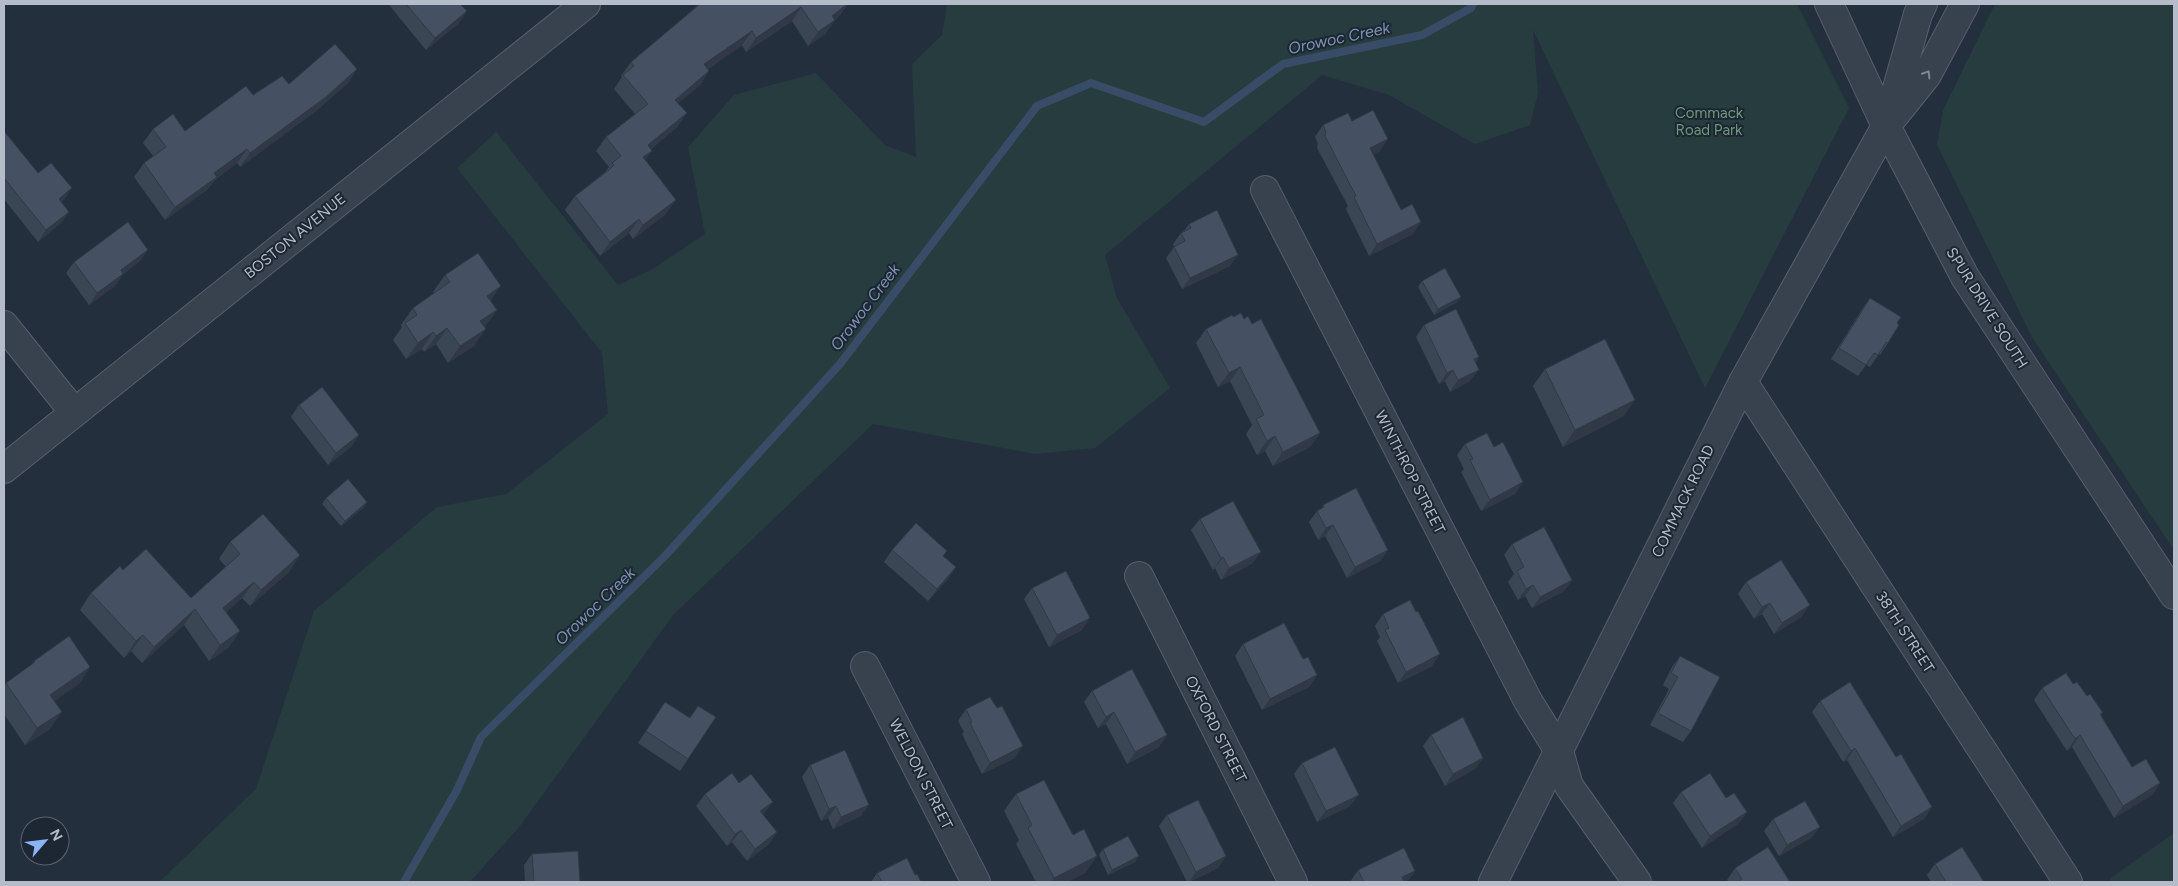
<svg xmlns="http://www.w3.org/2000/svg" width="2178" height="886" font-family="Figtree,sans-serif">
<rect width="100%" height="100%" fill="#242f3e"/>
<path fill="#263c3f" d="M947 4H1797L1849 108 1705 388 1533 30 1538 93 1530 125 1475 144 1389 95 1322 75 1105 255 1117 298 1170 388 1095 448 1036 454 873 424 674 614 520 826 470 882H159L256 789 314 611 437 507 506 494 608 414 602 353 457 168 496 132 618 285 651 270 705 234 688 147 734 95 816 73 885 145 916 157 912 64 942 35Z
M1995 4H2172L2174 8V550L2033 339 1937 145 1943 110Z
M2174 833V882H2110L2111 878Z"/>
<g fill="none" stroke-linecap="round" stroke-linejoin="round">
<path stroke="#394c67" stroke-width="8" d="M404 882 457 790 481 737 664 557 840 364 1037 106 1091 83 1204 122 1283 64 1422 35 1471 8 1473 4"/>
<g stroke="#565f6c" stroke-width="30">
<path id="minor" d="M1265 190 1528 701 1559 751 1569 786 1637 882
M4 325 74 412
M1743 382 2068 882
M4 469 586 4
M1139 576 1293 882
M865 666 976 882"/>
</g>
<g stroke="#565f6c" stroke-width="30">
<path id="tertiary" d="M1829 4 1886 126 1965 277 2174 595
M1890 113 1918 14 1923 4
M1493 882 1743 382 1886 126 1927 75 1965 4"/>
</g>
<use href="#minor" stroke="#38414e" stroke-width="28"/>
<use href="#tertiary" stroke="#38414e" stroke-width="28"/>
</g>
<path fill="#3b4654" d="M390 4H460L459 23 426 50 389 5Z
M698 4H848L839 16 835 20 825 34 808 46 792 21 746 52 742 45 708 69 709 71 700 85 678 103 687 113 677 127 651 149 652 151 645 160 666 214 633 239 629 233 600 256 565 210 575 196 605 172 609 167 596 151 606 137 635 114 614 89 622 77 621 76 631 62 696 7Z
M357 69 348 83 316 111 240 167 237 163 215 180 207 190 165 220 134 177 144 163 153 156 143 143 153 129 185 131 253 95 289 84Z
M1352 121 1380 151 1373 154 1413 234 1369 256 1346 209 1348 206 1317 148 1318 144 1315 137 1323 125Z
M4 131 38 173 64 200 61 202 69 212 61 223 38 242 4 199Z
M1189 224 1230 266 1182 289 1166 258 1174 247 1173 244 1181 233 1183 232Z
M140 261 123 274 115 286 89 305 66 273 74 262Z
M445 275 491 301 497 310 484 327 474 346 448 363 436 344 424 352 422 349 406 359 393 340 402 327 401 325 413 308 434 293 433 292Z
M1422 281 1461 297 1456 303 1434 315 1418 287Z
M1870 298 1897 323 1888 343 1880 355 1879 354 1870 367 1866 365 1858 376 1831 359 1862 309Z
M1233 317 1244 319 1252 324 1320 433 1310 447 1273 466 1265 451 1257 455 1246 434 1252 425 1230 381 1218 387 1196 343 1206 329Z
M1424 325 1479 357 1475 363 1470 381 1450 392 1445 381 1439 384 1416 337Z
M1545 369 1624 416 1563 447 1533 386Z
M299 405 359 435 351 447 328 465 291 417Z
M1465 444 1515 494 1481 511 1461 472 1464 469 1457 455Z
M326 498 367 502 363 508 341 526 322 504Z
M1323 505 1388 550 1380 561 1347 578 1325 536 1318 540 1309 522 1317 511 1321 509Z
M1200 519 1253 563 1221 580 1215 568 1213 570 1191 530Z
M230 542 300 555 289 572 250 606 242 598 226 612 240 631 228 648 209 661 184 625 142 663 131 651 124 658 80 610 91 593 123 570 191 598 226 567 219 559Z
M1512 544 1572 580 1564 591 1532 608 1525 596 1518 600 1508 582 1514 574 1504 555Z
M892 550 956 567 948 579 928 601 884 562Z
M1746 582 1801 617 1774 634 1762 614 1754 619 1738 594Z
M1032 588 1082 630 1049 647 1024 599Z
M1416 612 1432 666 1398 683 1377 641 1380 637 1375 626 1383 614Z
M1243 644 1303 659 1317 675 1309 687 1262 710 1235 656Z
M1680 656 1691 731 1683 742 1650 725 1669 689 1663 685 1672 667Z
M34 661 90 667 79 684 54 701 50 729 25 745 4 714V686L6 683 31 665Z
M2073 684 2103 713 2101 715 2132 767 2160 783 2152 795 2114 818 2072 747 2067 751 2034 700 2042 688Z
M1092 691 1159 747 1127 764 1106 724 1098 728 1084 702Z
M1820 701 1896 757 1932 807 1924 819 1893 837 1847 760 1843 762 1812 712Z
M665 702 689 718 698 706 688 759 680 771 638 743Z
M966 709 1015 758 982 774 962 734 964 732 958 721Z
M1431 735 1483 758 1475 769 1445 786 1423 746Z
M1302 763 1350 806 1317 822 1294 774Z
M810 765 861 816 833 829 828 818 821 821 802 777Z
M739 783 773 802 763 814 777 832 769 844 747 861 732 842 727 846 696 806 705 794Z
M1681 792 1726 798 1747 812 1739 823 1702 848 1673 803Z
M1016 794 1097 856 1085 873 1067 882H1036L1016 844 1019 840 1004 811Z
M1167 815 1226 856 1218 868 1189 882H1187L1159 826Z
M1773 819 1820 827 1811 838 1779 856 1764 831Z
M1103 849 1139 856 1135 862 1108 875 1099 855Z
M532 854 580 882H525L524 865Z
M1935 864 1984 882H1931L1927 875Z
M1735 868 1790 882H1729L1727 880Z
M1358 870 1415 871 1407 882H1350Z
M877 873 915 875 921 882H871Z"/>
<path fill="#303945" d="M847 4H848L839 16 833 22 835 20 825 34 808 46 818 32 832 16Z
M801 7 792 21 746 52 756 38Z
M467 11 459 23 426 50 435 38Z
M752 31 742 45 694 78 704 64Z
M357 69 348 83 316 111 240 167 250 153Z
M709 71 700 85 666 114 675 100Z
M687 113 677 127 638 159 648 145Z
M1388 139 1380 151 1362 160 1370 148Z
M247 149 237 163 215 180 207 190 165 220 175 207 214 173Z
M652 151 642 165 643 157Z
M72 188 64 200 51 211 59 199Z
M676 200 666 214 633 239 643 225Z
M69 212 61 223 38 242 46 230Z
M639 219 629 233 600 256 610 242Z
M1421 222 1413 234 1369 256 1377 244Z
M148 250 140 261 112 281 121 270Z
M1238 255 1230 266 1182 289 1190 278Z
M123 274 115 286 89 305 97 293Z
M501 286 489 303 487 296Z
M1461 297 1456 303 1434 315 1438 309Z
M497 310 485 327 468 338 480 321Z
M447 328 436 344 424 352 436 336Z
M486 329 474 346 448 363 460 346Z
M433 332 422 349 406 359 418 343Z
M1479 357 1471 368 1474 359Z
M1240 367 1230 381 1218 387 1229 373Z
M1453 370 1445 381 1439 384 1447 373Z
M1479 370 1470 381 1450 392 1458 380Z
M1635 400 1624 416 1563 447 1575 430Z
M1320 433 1310 447 1273 466 1283 452Z
M359 435 351 447 328 465 336 453Z
M1275 436 1265 451 1257 455 1267 441Z
M1523 482 1515 494 1481 511 1490 500Z
M367 502 363 508 341 526 345 521Z
M1333 525 1325 536 1318 540 1326 528Z
M1388 550 1380 561 1347 578 1355 567Z
M1261 552 1253 563 1221 580 1229 568Z
M300 555 289 572 250 606 261 590Z
M1223 557 1215 568 1213 570 1221 558Z
M956 567 948 579 928 601 937 589Z
M1572 580 1564 591 1532 608 1540 597Z
M254 582 242 598 212 625 223 608Z
M1533 585 1525 596 1518 600 1526 589Z
M1770 603 1762 614 1754 619 1762 607Z
M1810 605 1801 617 1774 634 1782 623Z
M195 609 184 625 142 663 154 647Z
M1090 618 1082 630 1049 647 1057 635Z
M240 631 228 648 209 661 220 645Z
M143 635 131 651 124 658 136 641Z
M1440 654 1432 666 1398 683 1406 672Z
M90 667 79 684 38 712 50 695Z
M1317 675 1309 687 1262 710 1270 699Z
M62 712 50 729 25 745 37 728Z
M1114 712 1106 724 1098 728 1106 717Z
M1167 735 1159 747 1127 764 1135 752Z
M2080 735 2072 747 2067 751 2075 739Z
M1023 746 1015 758 982 774 990 763Z
M1855 748 1847 760 1843 762 1851 751Z
M1483 758 1475 769 1445 786 1453 774Z
M2160 783 2152 795 2114 818 2123 806Z
M1359 795 1350 806 1317 822 1326 811Z
M773 802 764 813 752 822 760 811Z
M869 805 861 816 833 829 841 817Z
M836 806 828 818 821 821 829 809Z
M1932 807 1924 819 1893 837 1901 826Z
M1747 812 1739 823 1702 848 1710 836Z
M1820 827 1811 838 1779 856 1787 845Z
M741 830 732 842 727 846 735 834Z
M777 832 769 844 747 861 755 849Z
M1097 856 1085 873 1067 882H1051L1054 878Z
M1139 856 1135 862 1108 875 1112 870Z
M1226 856 1218 868 1188 882 1196 872Z
M1415 871 1407 882H1398L1402 877Z"/>
<path fill="#455162" stroke="#303945" d="M406 4H460L467 11 435 38Z
M700 4H847L832 16 835 20 818 32 801 7 756 38 752 31 704 64 709 71 675 100 687 113 648 145 652 151 643 157 676 200 643 225 639 219 610 242 575 196 609 170 614 165 612 163 621 156 606 137 648 104 623 75 634 66 631 62Z
M335 44 357 69 326 97 250 153 247 149 214 173 217 177 175 207 144 163 166 147 153 129 173 114 185 131 246 86 253 95 282 76 289 84Z
M1373 110 1388 139 1370 148 1401 210 1412 204 1421 222 1377 244 1354 197 1356 196 1325 136 1326 132 1323 125 1348 113 1352 121Z
M4 131 38 173 51 163 72 188 59 199 69 212 46 230 4 178Z
M1217 210 1238 255 1190 278 1174 247 1185 241 1181 233 1191 228 1189 224Z
M128 222 148 250 121 270 123 274 97 293 74 262Z
M478 253 501 286 487 296 497 310 480 321 486 329 460 346 447 328 436 336 433 332 418 343 405 323 417 315 413 308 450 282 445 275Z
M1445 268 1461 297 1438 309 1422 281Z
M1870 298 1901 317 1897 323 1899 325 1888 343 1886 342 1878 355 1874 353 1866 365 1839 348Z
M1456 309 1479 357 1474 359 1479 370 1458 380 1453 370 1447 373 1424 325Z
M1241 313 1244 319 1248 316 1252 324 1261 319 1320 433 1283 452 1275 436 1267 441 1256 419 1264 415 1240 367 1229 373 1206 329 1232 315 1233 317Z
M1605 339 1635 400 1575 430 1545 369Z
M322 387 359 435 336 453 299 405Z
M1487 433 1494 447 1503 442 1523 482 1490 500 1470 460 1473 459 1465 444Z
M348 479 367 502 345 521 326 498Z
M1356 488 1388 550 1355 567 1333 525 1326 528 1317 511 1324 507 1323 505Z
M1233 501 1261 552 1229 568 1223 557 1221 558 1200 519Z
M263 514 300 555 261 590 254 582 223 608 240 631 220 645 195 609 154 647 143 635 136 641 91 593 120 566 123 570 146 549 191 598 240 554 230 542Z
M916 523 947 551 943 556 956 567 937 589 892 550Z
M1544 527 1572 580 1540 597 1533 585 1526 589 1517 571 1524 567 1512 544Z
M1781 560 1810 605 1782 623 1770 603 1762 607 1746 582Z
M1066 571 1090 618 1057 635 1032 588Z
M1410 600 1416 612 1418 611 1440 654 1406 672 1385 630 1389 628 1383 614Z
M1284 623 1303 659 1308 657 1317 675 1270 699 1243 644Z
M69 636 90 667 50 695 62 712 37 728 6 683 35 662 34 661Z
M1680 656 1720 677 1691 731 1658 713 1678 677 1671 673Z
M1132 669 1167 735 1135 752 1114 712 1106 717 1092 691Z
M2066 673 2073 684 2077 682 2087 696 2090 694 2103 713 2100 714 2132 767 2146 759 2160 783 2123 806 2080 735 2075 739 2042 688Z
M1850 682 1896 757 1901 754 1932 807 1901 826 1855 748 1851 751 1820 701Z
M990 697 997 708 1002 706 1023 746 990 763 970 723 972 722 966 709Z
M665 702 690 718 698 706 716 717 688 759 646 731Z
M1463 717 1483 758 1453 774 1431 735Z
M1335 747 1359 795 1326 811 1302 763Z
M845 750 869 805 841 817 836 806 829 809 810 765Z
M732 773 739 783 751 774 773 802 760 811 777 832 755 849 741 830 735 834 705 794Z
M1710 773 1726 798 1734 793 1747 812 1710 836 1681 792Z
M1044 780 1073 835 1084 829 1097 856 1054 878 1028 828 1032 825 1016 794Z
M1198 800 1226 856 1196 872 1167 815Z
M1805 801 1820 827 1787 845 1773 819Z
M1128 836 1139 856 1112 870 1103 849Z
M1768 847 1790 882H1740L1739 881 1742 879 1735 868Z
M1962 847 1984 882H1946L1935 864Z
M1404 848 1415 871 1402 877 1404 882H1364L1358 870Z
M578 851 580 882H534L532 854Z
M907 858 915 875 917 874 921 882H882L877 873Z"/>
<defs><path id="oneway-chevron" d="M-2-3.5L2.5 0L-2 3.5" fill="none" stroke-width="1.6" stroke-linecap="round" stroke-linejoin="round" transform="scale(1.25)"/></defs>
<use stroke="#7c8592" href="#oneway-chevron" transform="translate(1927 74) rotate(-58)"/>
<g text-anchor="middle" dominant-baseline="central" stroke-width="4" stroke-linejoin="round" paint-order="stroke">
<g font-size="15" fill="#6b9a76" stroke="#1d2633">
<text x="1709" y="113">Commack<tspan x="1709" dy="17">Road Park</tspan></text>
</g>
<g font-size="15" fill="#b4bcc9" stroke="#1d2633">
<text transform="translate(295 236) rotate(-39)">BOSTON AVENUE</text>
<text transform="translate(1987 308) rotate(58)">SPUR DRIVE SOUTH</text>
<text transform="translate(1410 472) rotate(63)">WINTHROP STREET</text>
<text transform="translate(1683 501) rotate(-64)">COMMACK ROAD</text>
<text transform="translate(1905 632) rotate(57)">38TH STREET</text>
<text transform="translate(1216 729) rotate(63)">OXFORD STREET</text>
<text transform="translate(921 774) rotate(63)">WELDON STREET</text>
</g>
<g font-size="16" font-style="italic" fill="#7c92b1" stroke="#1d2633">
<text transform="translate(1339 38) rotate(-12)">Orowoc Creek</text>
<text transform="translate(865 307) rotate(-53)">Orowoc Creek</text>
<text transform="translate(595 606) rotate(-44)">Orowoc Creek</text>
</g>
</g>
<rect width="2178" height="886" fill="none" stroke="#b4bcc9" stroke-width="10"/>
<g transform="translate(45 841) rotate(62)"><circle r="24" fill="#1d2633" stroke="#59626f"/>
<path d="M0-4L9 19L0 12L-9 19Z" fill="#8ab4f8"/>
<text y="-8" font-size="14" font-weight="bold" text-anchor="middle" fill="#b4bcc9">N</text>
</g>
</svg>
